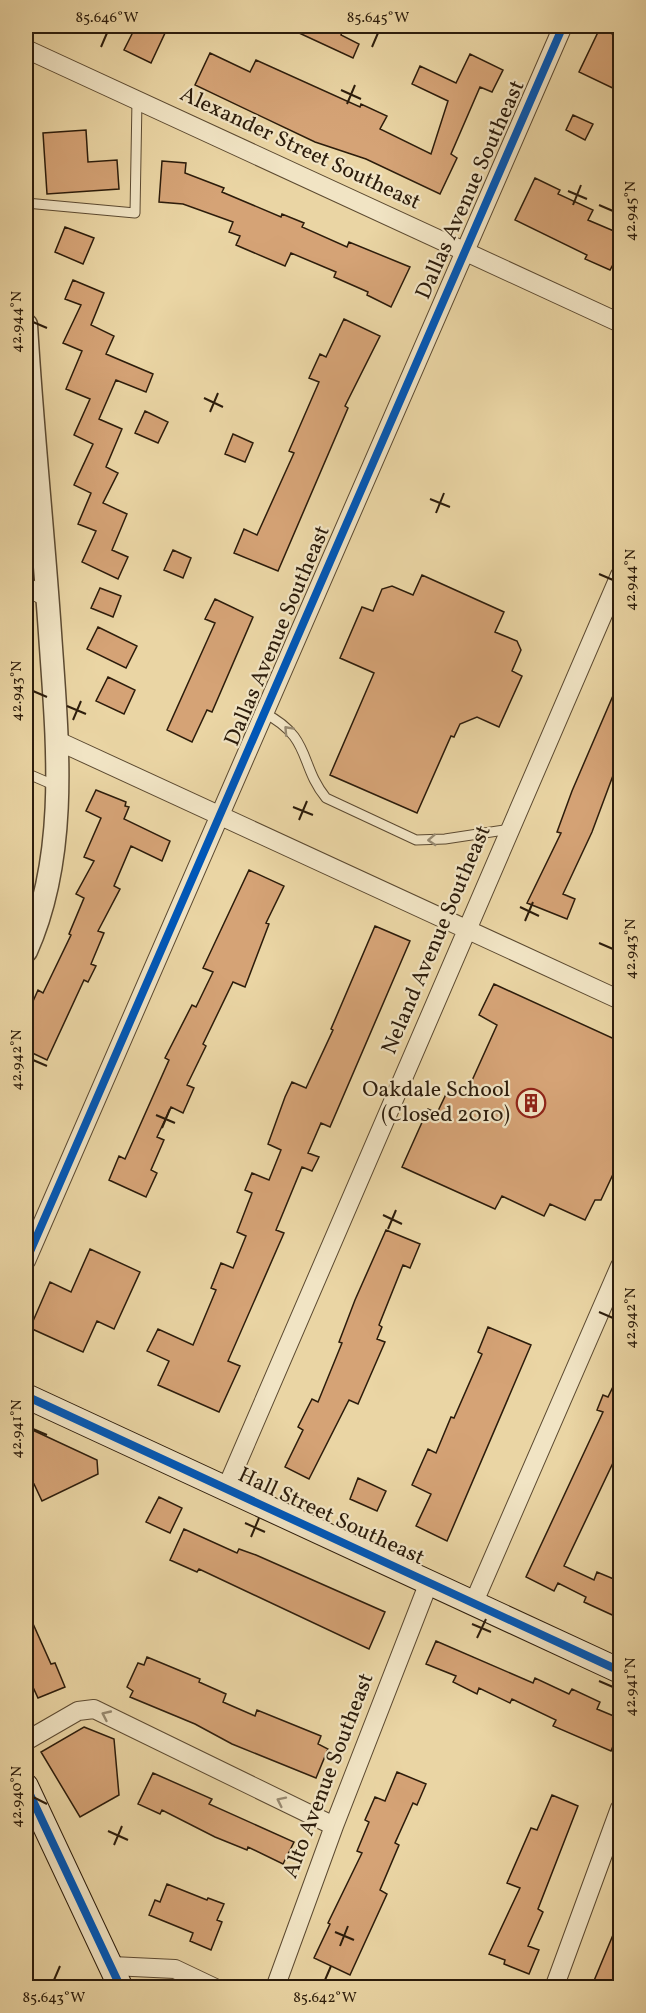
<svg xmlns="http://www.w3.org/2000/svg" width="646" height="2013" font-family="Vollkorn,serif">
<rect width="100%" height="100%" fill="#ead5a4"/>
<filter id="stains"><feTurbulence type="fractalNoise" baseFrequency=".00333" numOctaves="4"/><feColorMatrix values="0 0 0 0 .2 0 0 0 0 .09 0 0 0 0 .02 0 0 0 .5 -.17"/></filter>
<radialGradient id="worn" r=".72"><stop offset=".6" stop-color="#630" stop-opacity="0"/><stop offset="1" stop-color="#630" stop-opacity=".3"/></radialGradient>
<path fill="#d5a376" stroke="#2c1c0b" stroke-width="1.5" d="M136 26H150L165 33 151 63 124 50Z
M284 26H332L343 31 341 35 359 44 353 58Z
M600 28 621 38V92L579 72Z
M210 53 250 72 256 60 360 107 361 104 387 116 380 129 431 154 448 101 412 84 420 66 456 83 470 54 503 70 492 92 480 87 451 154 457 158 440 194 366 159 315 142 195 85Z
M573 115 593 124 585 140 566 130Z
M86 130 88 162 117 160 119 189 47 194 43 133Z
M162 161 186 163 185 173 224 188 222 192 281 217 282 214 304 223 302 227 347 247 349 242 410 267 391 307 367 295 368 292 334 277 336 272 291 253 285 266 236 245 240 236 229 232 233 222 183 204 159 202Z
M535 178 560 190 558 194 593 210 588 220 621 234V250L610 270 585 259 587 255 515 220Z
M65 227 94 238 83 264 55 252Z
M73 280 104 293 91 325 114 336 106 354 153 374 146 392 116 380 99 419 122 429 106 467 118 473 103 503 127 514 112 550 128 557 118 579 82 562 96 531 78 524 91 493 74 485 93 444 74 435 90 399 66 389 82 351 63 343 81 305 65 299Z
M344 319 380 336 345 406 348 408 278 571 234 553 244 529 257 535 294 453 289 451 319 382 309 378 320 354 326 357Z
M145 411 168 422 158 443 135 433Z
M233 434 253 443 245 462 225 454Z
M173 550 191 558 183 578 164 570Z
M422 575 504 612 495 632 517 641 521 650 512 671 522 676 499 727 477 717 460 724 454 737 451 736 417 813 330 775 374 673 340 658 362 607 373 611 382 589 392 586 413 595Z
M100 588 121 596 113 617 91 608Z
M215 599 253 617 212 712 207 710 192 742 167 730 215 623 205 619Z
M98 627 137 646 126 668 87 649Z
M108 677 135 690 124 714 96 701Z
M621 677V754L592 832 563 894 575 899 567 919 527 903 561 833 557 832 572 791Z
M96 790 126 802 125 806 129 807 124 819 170 841 162 861 131 846 114 886 120 889 98 931 104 933 91 964 96 966 88 982 84 980 47 1060 26 1050V1017L38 990 43 993 71 935 69 934 84 898 76 894 94 861 84 857 101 818 86 811Z
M249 870 284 886 266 923 269 924 245 987 233 982 203 1044 206 1046 187 1085 194 1088 183 1113 171 1107 157 1137 164 1140 151 1170 157 1173 146 1197 109 1180 119 1156 125 1159 169 1060 165 1058 192 1005 196 1007 213 972 203 968Z
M375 926 410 941 330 1127 321 1123 308 1153 319 1157 312 1171 302 1167 276 1230 284 1233 228 1361 240 1366 219 1412 158 1385 169 1361 147 1351 158 1329 193 1345 216 1290 211 1288 221 1263 233 1268 246 1236 237 1232 252 1193 245 1190 252 1173 269 1180 281 1150 268 1144 285 1097 292 1082 306 1088 333 1030 331 1029Z
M494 984 621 1042V1157L601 1200H595L585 1220 550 1204 544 1216 502 1196 495 1209 402 1167 428 1109 437 1113 449 1088 465 1096 497 1025 479 1015Z
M386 1230 420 1244 410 1268 403 1265 379 1325 382 1327 377 1339 385 1342 358 1404 349 1400 309 1479 285 1467 303 1430 298 1427 312 1399 318 1402 342 1343 339 1342 355 1300Z
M90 1249 140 1272 114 1329 97 1321 83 1352 30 1328 50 1282 71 1292Z
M488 1327 531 1345 447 1541 416 1526 431 1494 412 1485 428 1449 436 1453 451 1417 454 1418 482 1354 478 1352Z
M621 1370V1446L564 1566 594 1580 597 1572 621 1582V1619L584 1602 586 1597 558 1583 554 1591 526 1577 603 1412 597 1410 603 1395 608 1397Z
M26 1427 97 1460 98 1474 42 1501 34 1484 26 1488Z
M358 1478 386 1491 377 1511 350 1499Z
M159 1497 182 1508 170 1533 146 1522Z
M184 1529 237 1553 239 1549 256 1555 385 1612 369 1649 199 1569 197 1572 170 1560Z
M26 1608 51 1664 55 1663 65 1687 38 1698 26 1672Z
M436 1641 533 1683 535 1678 569 1694 572 1689 600 1702 597 1709 621 1719V1727L611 1751 553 1726 556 1720 512 1699 510 1703 479 1688 477 1694 453 1682 456 1676 426 1664Z
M147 1657 200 1679 199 1682 226 1694 223 1702 255 1716 257 1710 321 1736 318 1744 328 1749 316 1778 232 1744 195 1724 130 1697 133 1691 127 1687 138 1663 144 1665Z
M84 1727 114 1739 119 1795 80 1817 41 1752Z
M397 1772 426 1784 417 1805 413 1803 395 1843 399 1845 380 1890 387 1894 350 1975 314 1958 330 1924 328 1923 362 1853 357 1851 369 1822 365 1820 375 1797 385 1801Z
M153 1773 212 1799 209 1804 294 1842 283 1864 248 1847 247 1850 215 1837 162 1810 160 1814 138 1804Z
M552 1795 578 1806 538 1909 543 1912 528 1946 539 1950 529 1974 504 1964 505 1960 489 1954 520 1888 507 1883 531 1828 537 1830Z
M167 1884 207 1900 208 1898 224 1904 217 1920 222 1922 211 1950 190 1941 193 1933 149 1915 155 1900 160 1902Z
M620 1918 621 1988H591Z"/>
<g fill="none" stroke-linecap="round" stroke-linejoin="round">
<g stroke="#5c4a31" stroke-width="11">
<path id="service" d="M26 203 135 213 137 100
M264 713C312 737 299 765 326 798L416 840 445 839 511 829
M26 773 56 786"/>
</g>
<g stroke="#5c4a31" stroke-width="20">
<path id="minor" d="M26 49 620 323
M26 587 47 597
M58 741 620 1000
M26 1261 563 26
M226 1489 620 575
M474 1602 620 1266
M26 1741 78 1711 94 1709 334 1826
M112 1966 175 1969 215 1988
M275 1988 334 1826 429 1582
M554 1988 620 1808"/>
</g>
<g stroke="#5c4a31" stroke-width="25">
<path id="tertiary" d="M26 325C32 428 43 530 50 633 57 737 70 853 26 951"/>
</g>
<g stroke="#2c1c0b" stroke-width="26">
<path id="secondary" d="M26 1396 620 1671
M26 1786 121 1988"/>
</g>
<use href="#service" stroke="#f1e4c4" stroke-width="9"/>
<use href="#minor" stroke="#f1e4c4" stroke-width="18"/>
<use href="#tertiary" stroke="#f1e4c4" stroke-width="22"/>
<use href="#secondary" stroke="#f1e4c4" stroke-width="24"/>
<g stroke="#f1e4c4" stroke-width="11">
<path id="cycleway" d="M26 1261 563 26
M26 1396 620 1671
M26 1786 121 1988"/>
</g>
<use href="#cycleway" stroke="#0057b8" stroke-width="8"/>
</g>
<defs><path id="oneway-chevron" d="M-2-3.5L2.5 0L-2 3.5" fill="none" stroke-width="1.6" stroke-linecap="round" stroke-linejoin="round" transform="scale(1.5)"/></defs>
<g stroke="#988a71">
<use href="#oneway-chevron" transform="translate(288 730) rotate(-133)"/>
<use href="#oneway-chevron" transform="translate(432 840) rotate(177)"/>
<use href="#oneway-chevron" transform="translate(106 1715) rotate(-155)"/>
<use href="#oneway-chevron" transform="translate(281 1801) rotate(-154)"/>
</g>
<path fill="none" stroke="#2c1c0b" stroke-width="2" d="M101 47 107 33M372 47 378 33M341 90 361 99M347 104 355 85M568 191 587 199M573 205 581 185M599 205 613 211M33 322 47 328M204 398 223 407M210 412 218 393M430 499 450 507M436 513 444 493M599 574 613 580M33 691 47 697M67 706 86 714M73 720 81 701M293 807 313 815M299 820 307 801M520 907 539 916M525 921 533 902M599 943 613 949M33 1060 47 1066M156 1115 175 1123M162 1128 170 1109M383 1215 402 1224M388 1229 396 1210M599 1312 613 1318M33 1429 47 1435M245 1523 265 1532M251 1537 259 1518M472 1624 491 1632M477 1638 486 1619M599 1681 613 1687M33 1797 47 1804M108 1831 128 1840M114 1845 122 1826M335 1932 354 1940M340 1946 348 1926M54 1980 60 1966M325 1980 331 1966"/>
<defs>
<g id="building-ring" transform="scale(1.5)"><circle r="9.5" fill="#f1e4c4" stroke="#8f2418" stroke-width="1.5"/><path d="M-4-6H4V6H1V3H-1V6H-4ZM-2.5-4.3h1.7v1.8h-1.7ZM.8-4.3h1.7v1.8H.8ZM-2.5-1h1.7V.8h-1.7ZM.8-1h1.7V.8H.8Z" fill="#8f2418"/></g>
</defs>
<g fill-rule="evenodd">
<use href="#building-ring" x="531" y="1103"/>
</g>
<g text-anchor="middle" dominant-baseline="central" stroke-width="4.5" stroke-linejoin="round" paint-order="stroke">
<g font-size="22" fill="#2c1c0b" stroke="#f1e4c4">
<text transform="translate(300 149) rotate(25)">Alexander Street Southeast</text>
<text transform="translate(471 190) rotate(-66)">Dallas Avenue Southeast</text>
<text transform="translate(278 636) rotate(-67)">Dallas Avenue Southeast</text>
<text transform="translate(437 940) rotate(-67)">Neland Avenue Southeast</text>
<text transform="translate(331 1517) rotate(25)">Hall Street Southeast</text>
<text transform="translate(329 1776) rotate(-69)">Alto Avenue Southeast</text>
</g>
<g font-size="22" fill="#2c1c0b" stroke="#f1e4c4" text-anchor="end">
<text x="510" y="1090">Oakdale School<tspan x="510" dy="25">(Closed 2010)</tspan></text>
</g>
</g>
<rect width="646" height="2013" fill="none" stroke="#ead5a4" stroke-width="66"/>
<rect x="33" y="33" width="580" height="1947" fill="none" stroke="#2c1c0b" stroke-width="2"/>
<g font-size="15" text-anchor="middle" fill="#2c1c0b">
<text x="107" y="22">85.646°W</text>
<text x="378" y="22">85.645°W</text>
<text transform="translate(630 211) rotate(-90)" y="5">42.945°N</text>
<text transform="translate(16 322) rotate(-90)" y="5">42.944°N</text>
<text transform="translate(630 580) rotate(-90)" y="5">42.944°N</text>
<text transform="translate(16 691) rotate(-90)" y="5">42.943°N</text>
<text transform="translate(630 949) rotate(-90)" y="5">42.943°N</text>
<text transform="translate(16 1060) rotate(-90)" y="5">42.942°N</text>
<text transform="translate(630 1318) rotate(-90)" y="5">42.942°N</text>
<text transform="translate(16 1429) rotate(-90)" y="5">42.941°N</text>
<text transform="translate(630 1687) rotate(-90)" y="5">42.941°N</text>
<text transform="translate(16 1797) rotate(-90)" y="5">42.940°N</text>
<text x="54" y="2002">85.643°W</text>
<text x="325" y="2002">85.642°W</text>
</g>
<rect width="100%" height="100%" filter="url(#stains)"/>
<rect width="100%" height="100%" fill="url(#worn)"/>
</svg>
